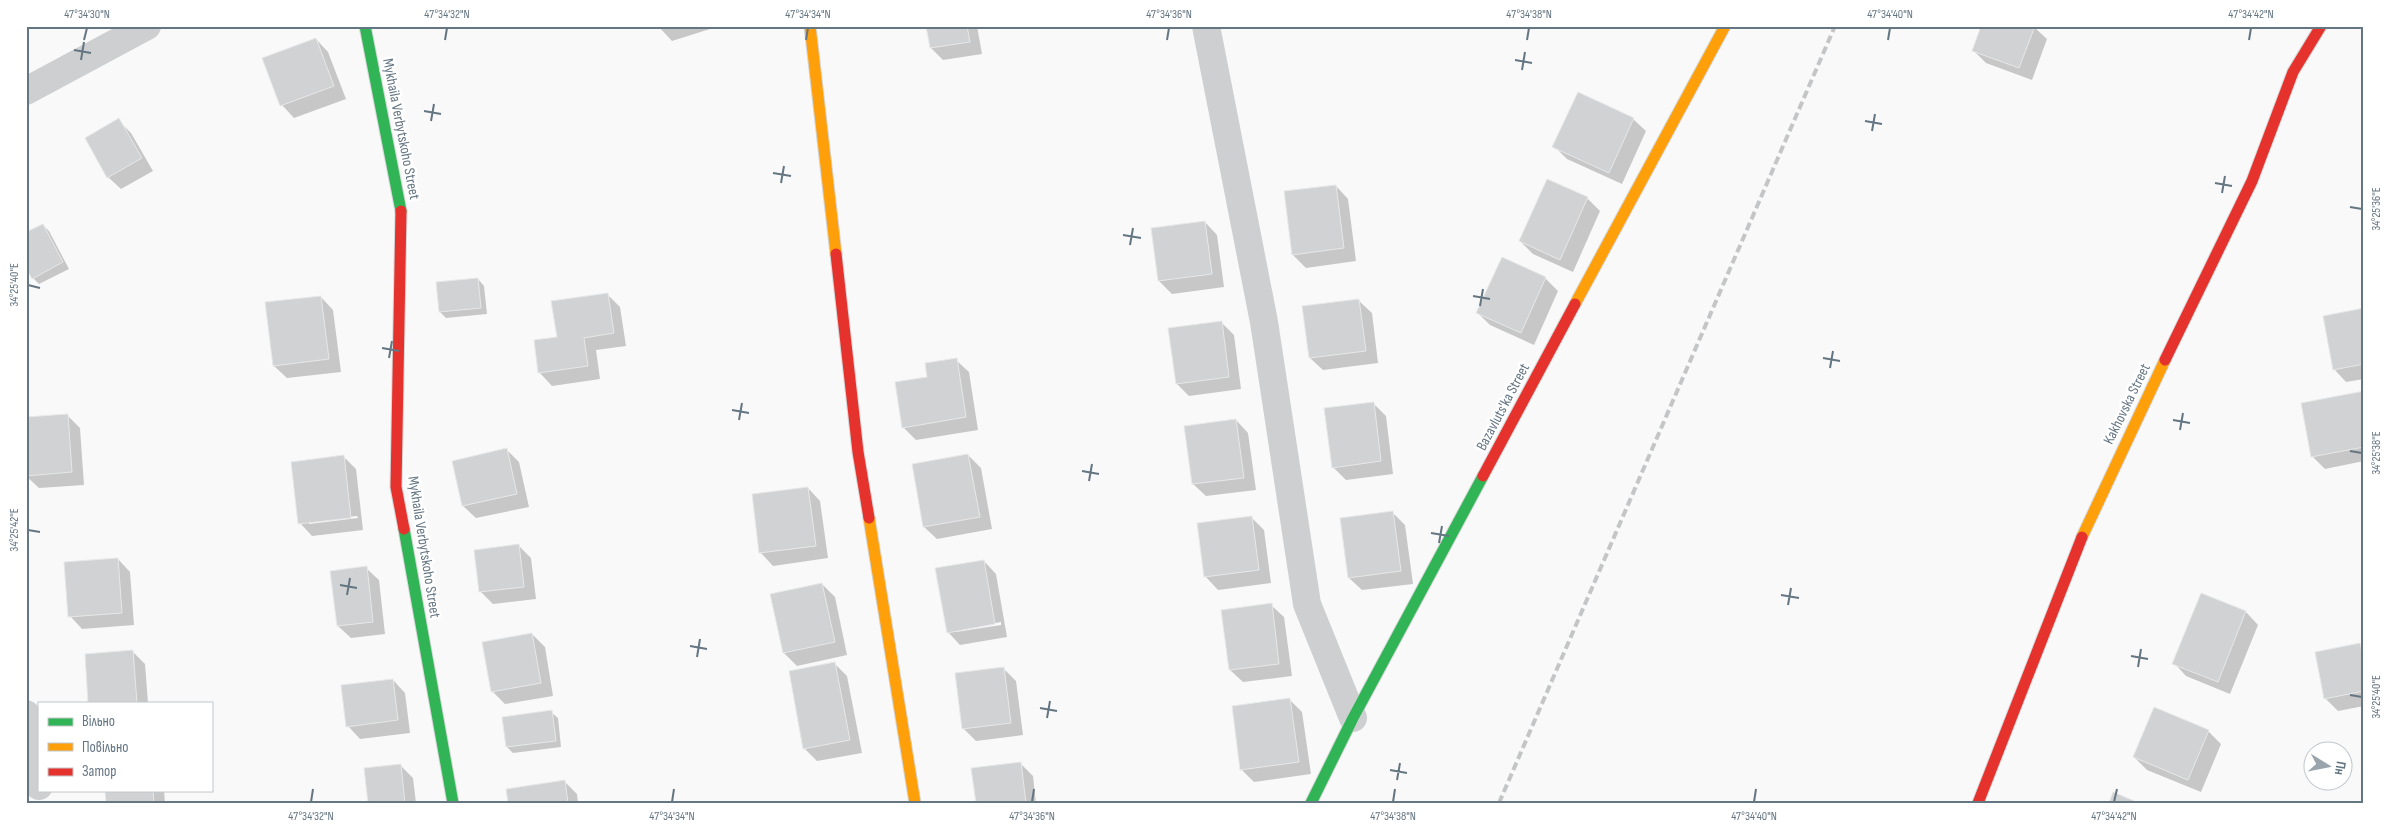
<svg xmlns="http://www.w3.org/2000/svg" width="2390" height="829" font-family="'Sofia Sans Condensed',sans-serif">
<rect width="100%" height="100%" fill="#f9f9f9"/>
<path fill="#0003" fill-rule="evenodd" d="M658 26H709L710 29 672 41Z
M927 26H977L982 54 943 60 931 48Z
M2034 27 2047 39 2032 80 1986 63 1973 50Z
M316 39 328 52 346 99 294 118 282 105Z
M1633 119 1646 131 1622 184 1567 159 1554 146Z
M118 120 131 133 153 171 121 189 108 177Z
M1336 186 1348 199 1356 261 1306 268 1293 255Z
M1587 198 1600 211 1573 272 1533 254 1520 241Z
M1205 222 1217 235 1224 287 1172 294 1159 281 1153 229Z
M43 225 49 231 69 269 39 284 33 278Z
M1502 259 1546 279 1558 291 1534 345 1490 325 1478 313Z
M478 279 484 286 487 314 446 318 440 312Z
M607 294 620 307 626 346 596 350 600 379 552 386 540 373 535 341 558 338Z
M321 297 333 310 341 372 287 378 274 366Z
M1359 301 1372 313 1378 363 1323 370 1310 358Z
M2364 310V379L2346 382 2334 369Z
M1221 322 1234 335 1241 389 1189 396 1177 384Z
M956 360 969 372 978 430 916 440 903 427 929 378Z
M2364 392V461L2325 469 2312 456Z
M1373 403 1386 416 1393 474 1346 480 1333 467Z
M67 415 80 428 84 485 39 488 26 476Z
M1236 420 1248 433 1256 490 1206 496 1193 484Z
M507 450 519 462 529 507 476 518 463 506Z
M968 455 981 468 992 529 937 539 924 527 913 465Z
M343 456 356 469 363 530 312 536 300 523ZM357 516 358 518 309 524V521Z
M808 488 820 501 828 558 773 566 761 553 753 495Z
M1392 512 1405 525 1413 584 1362 590 1349 578Z
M1251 517 1264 530 1271 583 1218 590 1206 577 1199 524Z
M518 545 531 558 536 599 493 604 480 591Z
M118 559 130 572 134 625 82 629 70 616Z
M984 561 996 574 1007 637 960 645 948 632ZM1001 622V625L956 632V630Z
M366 568 379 580 385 634 351 638 338 626Z
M822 584 835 597 847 655 797 666 784 653 772 595Z
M2202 594 2246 612 2258 625 2230 694 2186 676 2174 663Z
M1271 605 1284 617 1292 676 1243 682 1230 670Z
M532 634 545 647 553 696 505 704 492 691Z
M2360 645 2364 649V706L2338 711 2325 698Z
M132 651 145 664 148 703H90Z
M835 664 847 676 862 753 817 761 805 749Z
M1003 668 1016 681 1023 735 976 741 963 728Z
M393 680 405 693 410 733 360 739 348 726Z
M1290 700 1302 712 1311 774 1254 782 1241 769Z
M551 712 558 718 561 747 513 753 507 747Z
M2208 731 2221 744 2201 792 2147 770 2134 757Z
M1020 763 1033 776 1036 803H977Z
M400 765 413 778 416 803H369Z
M564 781 577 794 578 803H509Z
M106 790H164L165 803H107Z"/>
<path fill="#d0d2d3" stroke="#e8e8e8" d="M926 26H967L970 42 930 48Z
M1981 26H2035L2019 68 1972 51Z
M316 38 334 86 280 106 262 58Z
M1578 92 1634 118 1609 173 1552 147Z
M119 118 142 158 107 178 85 138Z
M1547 179 1588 197 1560 260 1519 241Z
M1336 185 1344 248 1292 255 1284 191Z
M1205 221 1212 274 1158 281 1151 228Z
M43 224 63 262 32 279 26 268V232Z
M1502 257 1546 277 1521 333 1476 313Z
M478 278 481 308 439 312 436 282Z
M608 293 614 333 584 338 588 366 538 373 534 340 557 337 551 301Z
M321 296 329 359 273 366 265 302Z
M1359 299 1366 351 1309 358 1302 306Z
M2364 308V364L2333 370 2323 316Z
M1222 321 1229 377 1176 384 1168 328Z
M957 358 966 417 902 428 895 382 927 377 925 363Z
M2364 391V447L2311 457 2301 403Z
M1374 402 1381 461 1332 468 1324 408Z
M68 414 72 472 26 476V417Z
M1236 419 1244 478 1192 484 1184 426Z
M507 448 517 494 462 506 452 461Z
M968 454 980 517 923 527 912 464Z
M344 455 351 518 298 524 291 462Z
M808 487 816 546 759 553 752 494Z
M1393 511 1401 571 1348 578 1340 518Z
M1252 516 1259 570 1204 577 1197 523Z
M519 544 524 587 479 592 474 550Z
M118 558 122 613 68 617 64 562Z
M984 560 995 624 947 633 935 568Z
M367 566 373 622 337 626 330 571Z
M822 583 835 642 783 653 770 594Z
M2201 593 2246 611 2218 682 2172 664Z
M1272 603 1279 664 1229 670 1221 610Z
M532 633 541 683 491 692 482 642Z
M2360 643 2364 662V691L2324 699 2315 652Z
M133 650 137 703H88L85 654Z
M835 662 850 740 803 749 789 671Z
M1004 667 1011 723 962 729 955 673Z
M393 679 398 720 346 727 341 685Z
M1290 698 1299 762 1240 770 1232 706Z
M2154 707 2209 730 2188 780 2133 757Z
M552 710 556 741 506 747 502 717Z
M1021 762 1026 803H976L971 768Z
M401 764 405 803H368L364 768Z
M565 780 568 803H508L506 789Z
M105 790H153L154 803H106Z
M2113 792 2139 803H2109Z"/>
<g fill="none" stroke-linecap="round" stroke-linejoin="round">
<g stroke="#d5d6d7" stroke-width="13">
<path id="fast" d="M365 26 401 211
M404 529 453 803
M1311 803 1353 718 1483 476"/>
</g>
<g stroke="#d5d6d7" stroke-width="13">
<path id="slow" d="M810 26 836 254
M1575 304 1725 26
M869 518 915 803
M2082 537 2165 360"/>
</g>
<g stroke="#d5d6d7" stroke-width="13">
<path id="jam" d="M401 211 396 487 404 529
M836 254 858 452 869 518
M2165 360 2252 181 2293 72 2321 26
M1483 476 1575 304
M1978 803 2082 537"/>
</g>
<path stroke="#cecfd0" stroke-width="28" d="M1206 26 1264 322 1307 604 1353 718
M26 91 147 26
M26 714 39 786"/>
<use href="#fast" stroke="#30b455" stroke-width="11"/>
<use href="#slow" stroke="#ff9f0a" stroke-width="11"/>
<use href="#jam" stroke="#e5322d" stroke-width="11"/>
<path stroke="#c3c5c6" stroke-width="4" stroke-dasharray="8 4" stroke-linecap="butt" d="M1499 803 1835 26"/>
</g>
<path fill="none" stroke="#657683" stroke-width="2" d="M84 40 87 28M445 40 447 28M806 40 808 28M1167 40 1169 28M1527 40 1529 28M1888 40 1890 28M2249 40 2251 28M74 50 91 53M81 60 84 42M1515 60 1532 63M1522 70 1525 52M424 111 441 114M431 121 434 104M1865 121 1882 124M1872 131 1875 114M773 173 791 176M781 183 784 166M2215 183 2232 186M2222 193 2225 176M2350 207 2362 209M1123 235 1141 238M1130 245 1133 228M28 285 40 288M1473 296 1490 299M1480 306 1483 289M382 348 399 351M389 358 392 341M1823 358 1840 361M1830 368 1833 351M732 410 749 413M739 420 742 403M2173 420 2190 423M2180 430 2183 413M2350 451 2362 453M1082 471 1099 474M1089 481 1092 464M28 530 40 532M1431 533 1449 536M1439 543 1442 526M340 585 357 588M347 595 350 578M1781 595 1799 598M1788 605 1791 588M690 646 707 649M2131 656 2148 659M697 657 700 639M2138 667 2141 649M2350 695 2362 697M1040 708 1057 711M1047 718 1050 701M1390 770 1407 773M1397 780 1400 763M311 802 313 789M672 802 674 789M1032 802 1034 789M1393 802 1395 789M1754 802 1756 789M2114 802 2117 789"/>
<g text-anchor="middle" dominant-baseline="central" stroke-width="5" stroke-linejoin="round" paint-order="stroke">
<g font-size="15" fill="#657683" stroke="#fff">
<text transform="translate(401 129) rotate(79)">Mykhaila Verbytskoho Street</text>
<text transform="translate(2127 404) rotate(-64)">Kakhovska Street</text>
<text transform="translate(1503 407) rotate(-62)">Bazavluts'ka Street</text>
<text transform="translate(424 547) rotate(81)">Mykhaila Verbytskoho Street</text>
</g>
</g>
<rect width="2390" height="829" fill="none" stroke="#ffffff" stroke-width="55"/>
<rect x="38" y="702" width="175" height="90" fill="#ffffff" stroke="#c1c8cd"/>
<rect x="48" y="718" width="25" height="8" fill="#30b455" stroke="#c1c8cd"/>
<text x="82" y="726" font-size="15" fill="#657683">Вільно</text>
<rect x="48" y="743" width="25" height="8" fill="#ff9f0a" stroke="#c1c8cd"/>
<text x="82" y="752" font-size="15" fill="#657683">Повільно</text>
<rect x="48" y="768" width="25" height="8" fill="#e5322d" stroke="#c1c8cd"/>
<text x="82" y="776" font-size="15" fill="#657683">Затор</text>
<g transform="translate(2328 766) rotate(100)"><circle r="24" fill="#ffffff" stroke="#c1c8cd"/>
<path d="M0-4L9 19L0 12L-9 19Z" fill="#99a4ac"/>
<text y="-8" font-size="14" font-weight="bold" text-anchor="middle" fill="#657683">Пн</text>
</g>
<rect x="28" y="28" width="2334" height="774" fill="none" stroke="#657683" stroke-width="2"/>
<g font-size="12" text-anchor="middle" fill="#657683">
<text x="87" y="18">47°34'30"N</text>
<text x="447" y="18">47°34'32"N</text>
<text x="808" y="18">47°34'34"N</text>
<text x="1169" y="18">47°34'36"N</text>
<text x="1529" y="18">47°34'38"N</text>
<text x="1890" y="18">47°34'40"N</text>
<text x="2251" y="18">47°34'42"N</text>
<text transform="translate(2376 209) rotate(-90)" y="4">34°25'36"E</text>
<text transform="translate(14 285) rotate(-90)" y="4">34°25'40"E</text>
<text transform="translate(2376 453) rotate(-90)" y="4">34°25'38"E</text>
<text transform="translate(14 530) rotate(-90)" y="4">34°25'42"E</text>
<text transform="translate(2376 697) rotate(-90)" y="4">34°25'40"E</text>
<text x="311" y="820">47°34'32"N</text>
<text x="672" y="820">47°34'34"N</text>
<text x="1032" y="820">47°34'36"N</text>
<text x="1393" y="820">47°34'38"N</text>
<text x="1754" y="820">47°34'40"N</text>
<text x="2114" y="820">47°34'42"N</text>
</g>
</svg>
